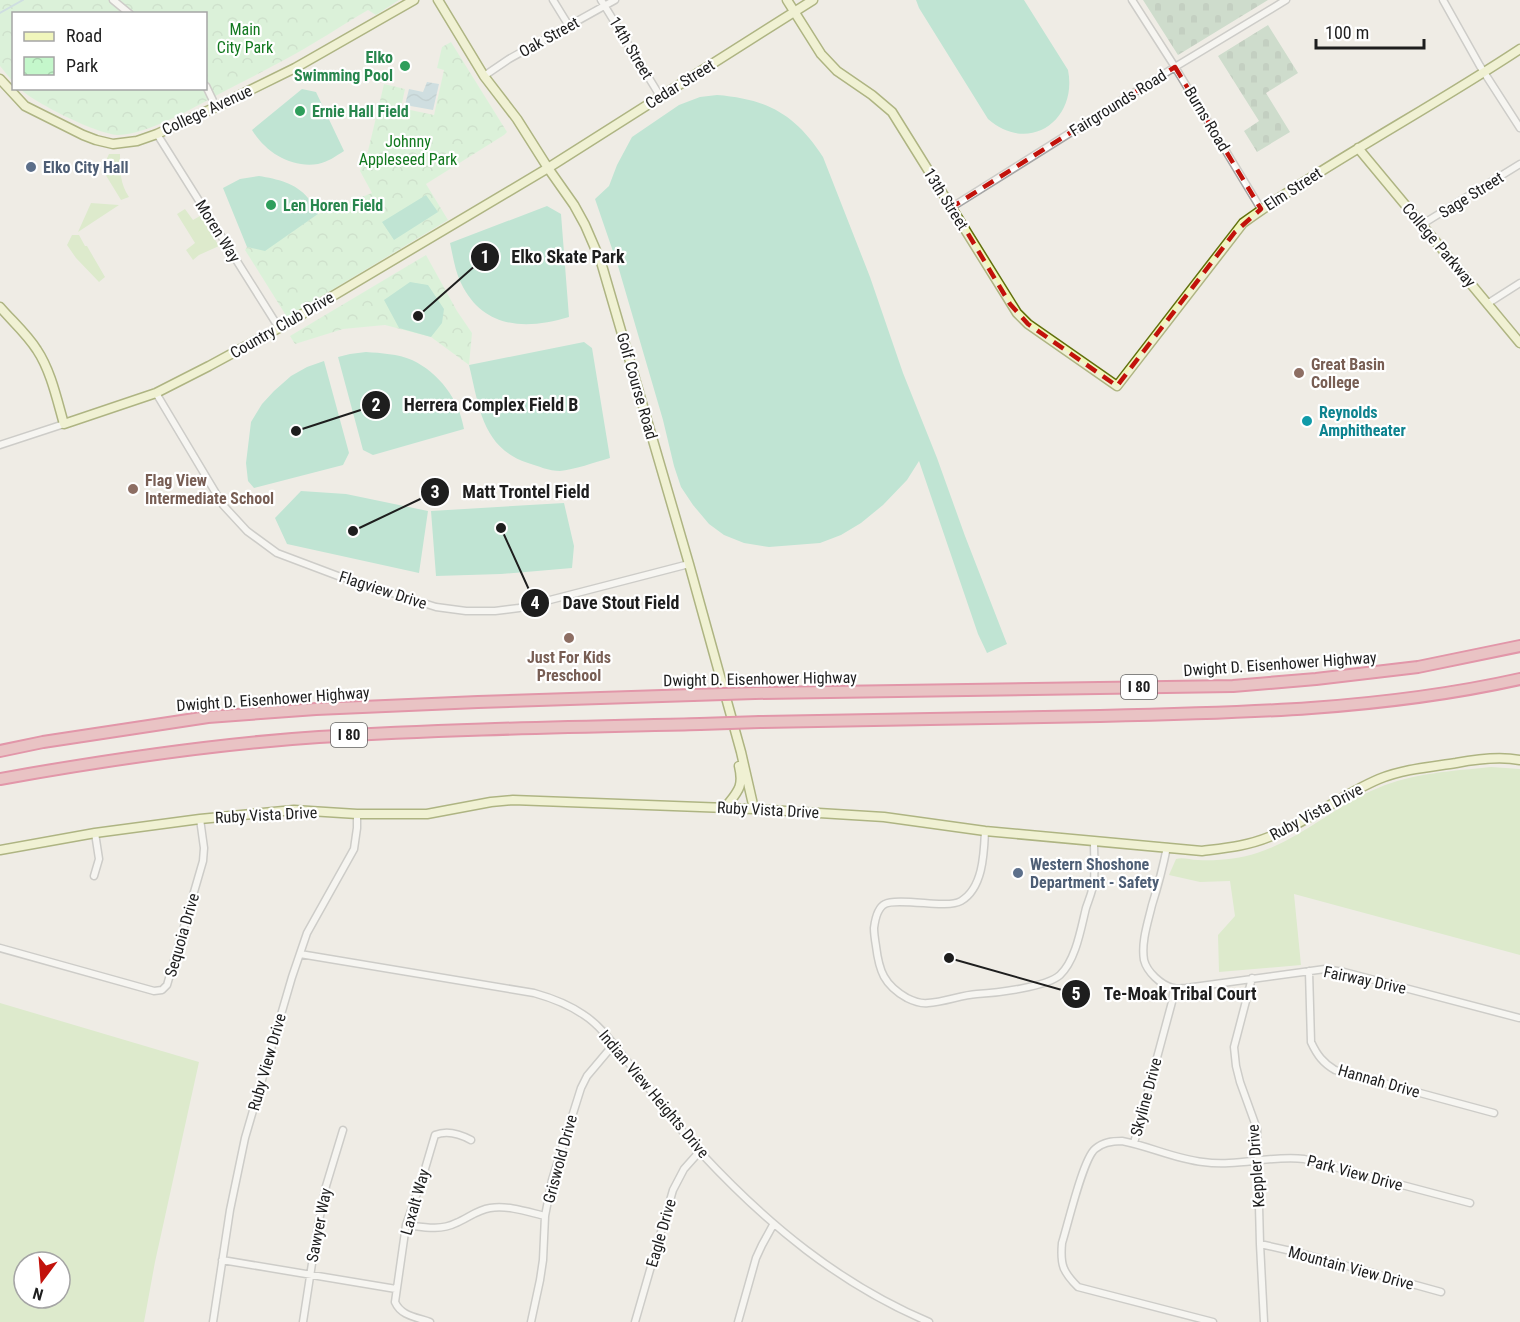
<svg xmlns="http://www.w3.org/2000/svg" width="1520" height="1322" font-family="'Roboto Condensed',sans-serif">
<defs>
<pattern id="cemetery-stones" width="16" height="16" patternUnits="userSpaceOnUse" patternTransform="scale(1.5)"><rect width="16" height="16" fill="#a7c7ad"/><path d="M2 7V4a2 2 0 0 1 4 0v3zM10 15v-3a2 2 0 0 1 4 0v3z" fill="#8faa94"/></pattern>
<pattern id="park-crowns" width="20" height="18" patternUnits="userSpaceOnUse" patternTransform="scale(1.5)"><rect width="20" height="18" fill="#c4f7cb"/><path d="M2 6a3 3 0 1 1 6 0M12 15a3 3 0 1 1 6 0" fill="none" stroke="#a8d3ae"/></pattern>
<pattern id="water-waves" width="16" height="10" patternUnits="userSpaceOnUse" patternTransform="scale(1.5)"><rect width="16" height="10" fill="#a8cdda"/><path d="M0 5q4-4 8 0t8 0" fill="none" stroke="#90b0bb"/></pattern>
</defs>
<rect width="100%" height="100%" fill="#efece5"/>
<path fill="#c7e6ae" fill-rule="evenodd" d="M109 154H120C120 170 120 184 129 197L121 200 102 169Z
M91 203 119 205 78 232Z
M185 209 193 220 200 216 219 246 199 255 193 260 186 250 195 243 177 214Z
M72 235H79L85 246H87L105 277 99 282 76 258 67 245Z
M1491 767 1520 769V955L1294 894 1301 965 1219 972 1218 935 1235 916 1230 881 1200 882 1169 875 1176 859C1183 857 1190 860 1198 860 1217 861 1239 859 1257 853 1301 839 1336 805 1378 788 1413 773 1453 771 1491 767Z
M0 1003 199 1062 155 1262 144 1322H0ZM24 1262H60V1298H24Z"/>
<path fill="url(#cemetery-stones)" d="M1143 0H1268L1178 55Z
M1268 25 1298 73 1266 93 1290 132 1257 152 1244 131 1259 121 1218 56Z"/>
<path fill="url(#park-crowns)" d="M0 0H399L376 15 368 10C341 26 314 44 286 59 264 71 242 82 221 93 195 107 148 134 119 135 98 135 35 103 20 89L206 88V14H14L13 82 0 66Z
M451 42 507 132 504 135 426 184 448 220 287 317 245 250 247 247 265 250 318 214 372 193 360 171 368 151 384 84 405 89 401 108 434 115 444 70 437 68 442 47Z
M426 255 457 311 472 333 469 365 431 337 385 325 343 329 295 344 290 336Z"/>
<path fill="#87dabd" d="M916 0H1024L1068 70C1078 120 1029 155 988 119L919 8Z
M302 89 316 92 344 151C336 156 328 162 318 164 291 168 266 153 252 130Z
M717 95C767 99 795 114 823 157L870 277 903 373 937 458 965 536 1007 644 987 653 978 634 919 461 907 480 883 505 861 523 841 535 820 543 769 547 744 543 724 535 709 524 693 505 681 487 674 466 663 420 618 266 595 199 609 186 617 165 632 137 679 105 700 97Z
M259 176C277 179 296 183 308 198 312 202 315 209 318 214L265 251 247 247 223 188 240 179Z
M426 195 438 212 394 240 382 222Z
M547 206 561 214 569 317C526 330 483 329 461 283 455 271 453 256 450 243Z
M410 282 428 285 444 309 442 323 431 337 399 328 384 300Z
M584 342 592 348 610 458C596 462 573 470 560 471 549 471 538 466 528 463 482 448 479 406 469 365Z
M366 352C381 353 398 354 412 360 439 373 459 399 464 429L373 455 363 450 338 357 350 354Z
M324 361 349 453 343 465 254 488 248 481 246 463 251 422 262 404 274 391 291 376 307 367Z
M301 491 346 494 428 511 419 573 287 544 275 518Z
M564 503 574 546 572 568 501 574 436 576 431 511Z"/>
<path fill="url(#water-waves)" d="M427 82 439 84 433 110 405 105 409 89 423 92Z"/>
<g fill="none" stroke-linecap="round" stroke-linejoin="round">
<path stroke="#a8cdda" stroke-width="2" d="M0 13 23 0"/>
<g stroke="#a5a5a5" stroke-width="9">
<path id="street" d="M113 0 130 14
M553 0 569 26
M601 0 660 96
M1132 0 1175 67 1261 209
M1443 0 1480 66 1520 128
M484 76 509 59 615 0
M206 86 216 107
M157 134 279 328
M952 207 1175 67 1286 0
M1421 225 1520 164
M1487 304 1520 283
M156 393 223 505 247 531 277 553 338 576 436 607 466 611H495L519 608 689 564
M0 445 64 424
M985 831C984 854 983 888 961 901 954 905 946 904 939 904 927 904 893 899 885 904 877 908 875 920 874 928 874 934 875 940 876 946 879 971 884 985 907 998 913 1001 920 1004 928 1003 945 1002 961 995 977 994 996 993 1047 987 1060 975 1076 960 1081 928 1086 908 1089 899 1093 890 1094 881 1095 868 1094 854 1094 841
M1167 847C1163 867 1158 886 1152 905 1148 922 1141 942 1144 960 1147 972 1161 985 1173 988 1177 989 1182 988 1186 988L1325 969 1344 972 1519 1018
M94 876 99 859 95 833
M0 948 154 991 162 990 167 985 203 861 204 848 200 819
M300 954 534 993C552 998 568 1004 584 1015 601 1026 614 1045 627 1061 652 1091 675 1124 701 1153 767 1224 839 1284 929 1322
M1309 971 1311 1042C1317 1055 1323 1063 1335 1070L1494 1113
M1252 978 1234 1047 1236 1066 1240 1082 1257 1129 1260 1244 1264 1322
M1134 1143 1172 1002 1174 988
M406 1225C423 1227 440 1231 456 1223 468 1218 477 1210 490 1208 508 1205 528 1212 545 1216
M1260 1244 1300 1253 1441 1292
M222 1260 396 1289
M213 1322 230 1210 245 1138 292 977 307 933 354 849 357 828V814
M303 1322 317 1231 326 1186 343 1130
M430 1322C416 1317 401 1316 395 1302L406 1225 422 1179 435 1135C447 1130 460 1134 471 1140
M531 1322 540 1280 543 1260 545 1216 552 1180 581 1088 587 1076 614 1044
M635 1322 673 1190 684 1169 700 1151
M738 1322 756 1258 762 1245 773 1225
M1213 1322 1078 1287C1063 1272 1060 1265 1062 1243 1068 1224 1083 1159 1095 1149 1103 1142 1112 1141 1122 1141 1149 1146 1175 1159 1203 1162 1237 1167 1270 1155 1304 1159L1470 1203"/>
</g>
<g stroke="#61700b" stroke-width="11">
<path id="secondary" d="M438 0 484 76 517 119 548 168 574 205 585 225 601 262 689 564 741 752 754 809
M787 0 821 54 837 71 872 95 892 112 1017 313 1028 324 1117 386 1243 223C1265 207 1288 192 1312 177 1380 134 1452 94 1520 49
M0 79 25 106 83 135 96 140 113 144 137 141 157 134 216 107 295 68 414 0
M1358 148 1520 343
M0 307C12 321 27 334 37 350 51 371 57 400 64 424L156 393 209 366 279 328 548 168 813 0
M725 808C738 791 744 787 739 766
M0 850 95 833 200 819 294 810 357 814H427L491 802 513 800 754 809 884 817 985 831 1202 851C1225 848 1247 846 1269 837 1308 822 1341 795 1379 779 1404 769 1430 767 1456 763 1477 759 1499 756 1520 760"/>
</g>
<g stroke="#d22d5f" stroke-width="14">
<path id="highway" d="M755 693 1233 686 1316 679 1418 667 1520 646
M760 722C873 720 987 718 1100 716 1242 713 1381 710 1520 679
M0 751 43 742 208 717 316 709 478 702 693 695
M0 779C106 760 212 744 319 737 446 729 573 727 700 724"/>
</g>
<use href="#street" stroke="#fff" stroke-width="6"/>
<use href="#secondary" stroke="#f1f6bc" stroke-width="8"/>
<use href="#highway" stroke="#e2919c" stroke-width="10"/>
<g stroke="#d22d5f" stroke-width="14" stroke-linecap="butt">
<path id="highway-bridge" d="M693 695 755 693
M700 724 760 722"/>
</g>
<use href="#highway-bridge" stroke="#e2919c" stroke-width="10"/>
</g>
<path d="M0 0H1520V1322H0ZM1175 67 1261 209 1235 232 1117 386 1028 324 1010 304 952 207Z" fill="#efece5" fill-opacity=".55" fill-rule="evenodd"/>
<path fill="none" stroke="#c2120b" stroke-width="4.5" stroke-dasharray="12 8" stroke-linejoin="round" d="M1175 67 1261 209 1235 232 1117 386 1028 324 1010 304 952 207Z"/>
<g fill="#2e9e5b" stroke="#fff" stroke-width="2">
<circle cx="405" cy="66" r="6"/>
<circle cx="300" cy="111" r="6"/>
<circle cx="271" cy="205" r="6"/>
</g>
<g fill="#5c6f8a" stroke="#fff" stroke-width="2">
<circle cx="31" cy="167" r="6"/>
<circle cx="1018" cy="873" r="6"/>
</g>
<g fill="#8d6e63" stroke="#fff" stroke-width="2">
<circle cx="1299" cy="373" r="6"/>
<circle cx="133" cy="489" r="6"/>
<circle cx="569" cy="638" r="6"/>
</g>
<circle fill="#0f9aa8" stroke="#fff" stroke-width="2" cx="1307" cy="421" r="6"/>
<g text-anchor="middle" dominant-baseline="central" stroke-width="4.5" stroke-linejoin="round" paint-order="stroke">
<g fill="#fff" stroke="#626262" stroke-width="1.5">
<rect x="1121" y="675" width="36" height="24" rx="4.5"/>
<rect x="331" y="723" width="36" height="24" rx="4.5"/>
</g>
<g font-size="15" font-weight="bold" fill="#1e1e1e">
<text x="1139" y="687">I 80</text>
<text x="349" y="735">I 80</text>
</g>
<g font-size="16" fill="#11781e" stroke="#fff">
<text x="245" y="29">Main<tspan x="245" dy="18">City Park</tspan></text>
<text x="408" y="141">Johnny<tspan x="408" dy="18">Appleseed Park</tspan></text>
</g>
<g font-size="16" fill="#1e1e1e" stroke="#fff">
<text transform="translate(549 37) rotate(-29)">Oak Street</text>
<text transform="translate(631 48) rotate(59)">14th Street</text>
<text transform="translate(680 84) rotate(-32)">Cedar Street</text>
<text transform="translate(1118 103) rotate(-32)">Fairgrounds Road</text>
<text transform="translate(207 110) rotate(-25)">College Avenue</text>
<text transform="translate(1207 119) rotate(59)">Burns Road</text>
<text transform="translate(1293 189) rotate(-33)">Elm Street</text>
<text transform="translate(1471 195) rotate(-32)">Sage Street</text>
<text transform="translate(946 199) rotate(58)">13th Street</text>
<text transform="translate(218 231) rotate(58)">Moren Way</text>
<text transform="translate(1439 245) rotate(50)">College Parkway</text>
<text transform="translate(282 325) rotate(-30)">Country Club Drive</text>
<text transform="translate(637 386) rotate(74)">Golf Course Road</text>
<text transform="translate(383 590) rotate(18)">Flagview Drive</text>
<text transform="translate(1280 664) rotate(-4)">Dwight D. Eisenhower Highway</text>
<text transform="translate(760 679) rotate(-1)">Dwight D. Eisenhower Highway</text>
<text transform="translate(273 699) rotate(-4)">Dwight D. Eisenhower Highway</text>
<text transform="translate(768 810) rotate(3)">Ruby Vista Drive</text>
<text transform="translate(1316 812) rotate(-28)">Ruby Vista Drive</text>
<text transform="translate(266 815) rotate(-3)">Ruby Vista Drive</text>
<text transform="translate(182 935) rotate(-74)">Sequoia Drive</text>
<text transform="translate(1365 980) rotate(12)">Fairway Drive</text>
<text transform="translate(267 1062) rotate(-74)">Ruby View Drive</text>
<text transform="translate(1379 1081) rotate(16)">Hannah Drive</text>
<text transform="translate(654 1094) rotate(50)">Indian View Heights Drive</text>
<text transform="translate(1146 1097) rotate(-75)">Skyline Drive</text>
<text transform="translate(560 1159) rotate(-75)">Griswold Drive</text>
<text transform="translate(1256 1166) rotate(-94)">Keppler Drive</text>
<text transform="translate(1355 1173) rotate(15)">Park View Drive</text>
<text transform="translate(415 1202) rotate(-74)">Laxalt Way</text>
<text transform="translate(319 1225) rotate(-79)">Sawyer Way</text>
<text transform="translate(661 1233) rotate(-74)">Eagle Drive</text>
<text transform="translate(1351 1268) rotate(15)">Mountain View Drive</text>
</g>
<g font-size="16" font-weight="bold" fill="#27864d" stroke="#fff" text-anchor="start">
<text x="393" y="57" text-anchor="end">Elko<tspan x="393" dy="18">Swimming Pool</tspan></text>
<text x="312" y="111">Ernie Hall Field</text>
<text x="283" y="205">Len Horen Field</text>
</g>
<g font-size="16" font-weight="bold" fill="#4e5e75" stroke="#fff" text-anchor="start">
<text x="43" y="167">Elko City Hall</text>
<text x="1030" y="864">Western Shoshone<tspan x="1030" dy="18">Department - Safety</tspan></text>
</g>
<g font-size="16" font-weight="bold" fill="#785e54" stroke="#fff" text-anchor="start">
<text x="1311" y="364">Great Basin<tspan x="1311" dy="18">College</tspan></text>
<text x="145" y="480">Flag View<tspan x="145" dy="18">Intermediate School</tspan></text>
<text x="569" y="657" text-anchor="middle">Just For Kids<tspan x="569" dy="18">Preschool</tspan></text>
</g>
<g font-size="16" font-weight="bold" fill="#0d838f" stroke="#fff" text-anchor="start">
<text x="1319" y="412">Reynolds<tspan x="1319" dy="18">Amphitheater</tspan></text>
</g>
</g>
<path fill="none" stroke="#1e1e1e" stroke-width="2" d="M418 316L485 257M296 431L376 405M353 531L435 492M501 528L535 603M949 958L1076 994"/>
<g fill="#1e1e1e" stroke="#fff" stroke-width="2">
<circle cx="418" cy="316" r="6"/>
<circle cx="296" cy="431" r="6"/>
<circle cx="353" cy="531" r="6"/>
<circle cx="501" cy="528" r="6"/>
<circle cx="949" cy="958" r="6"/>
<circle cx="485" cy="257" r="15"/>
<circle cx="376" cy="405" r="15"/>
<circle cx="435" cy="492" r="15"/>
<circle cx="535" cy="603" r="15"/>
<circle cx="1076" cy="994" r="15"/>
</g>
<g font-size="18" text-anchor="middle" font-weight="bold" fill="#fff">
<text x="485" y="263">1</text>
<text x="376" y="411">2</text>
<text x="435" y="498">3</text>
<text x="535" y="609">4</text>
<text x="1076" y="1000">5</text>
</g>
<g font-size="18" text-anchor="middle" font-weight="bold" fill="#1e1e1e" stroke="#fff" stroke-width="4.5" stroke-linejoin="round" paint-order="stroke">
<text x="568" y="263">Elko Skate Park</text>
<text x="491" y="411">Herrera Complex Field B</text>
<text x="526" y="498">Matt Trontel Field</text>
<text x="621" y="609">Dave Stout Field</text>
<text x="1180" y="1000">Te-Moak Tribal Court</text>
</g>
<rect x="12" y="12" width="195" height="78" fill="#ffffff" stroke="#a5a5a5" stroke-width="1.5"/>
<rect x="24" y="32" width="30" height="9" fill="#f1f6bc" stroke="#a5a5a5" stroke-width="1.5"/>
<text x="66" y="42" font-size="18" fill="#1e1e1e">Road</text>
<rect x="24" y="57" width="30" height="18" fill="url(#park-crowns)" stroke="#a5a5a5" stroke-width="1.5"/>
<text x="66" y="72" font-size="18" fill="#1e1e1e">Park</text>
<g transform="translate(42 1280) rotate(196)"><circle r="28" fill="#ffffff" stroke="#a5a5a5" stroke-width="1.5"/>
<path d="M0-4.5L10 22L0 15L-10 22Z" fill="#c2120b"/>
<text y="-9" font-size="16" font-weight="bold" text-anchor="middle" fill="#1e1e1e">N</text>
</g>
<path d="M1316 39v9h108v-9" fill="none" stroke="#1e1e1e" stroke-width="3"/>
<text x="1325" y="39" font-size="18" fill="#1e1e1e" stroke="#ffffff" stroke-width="4.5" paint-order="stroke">100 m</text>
</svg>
